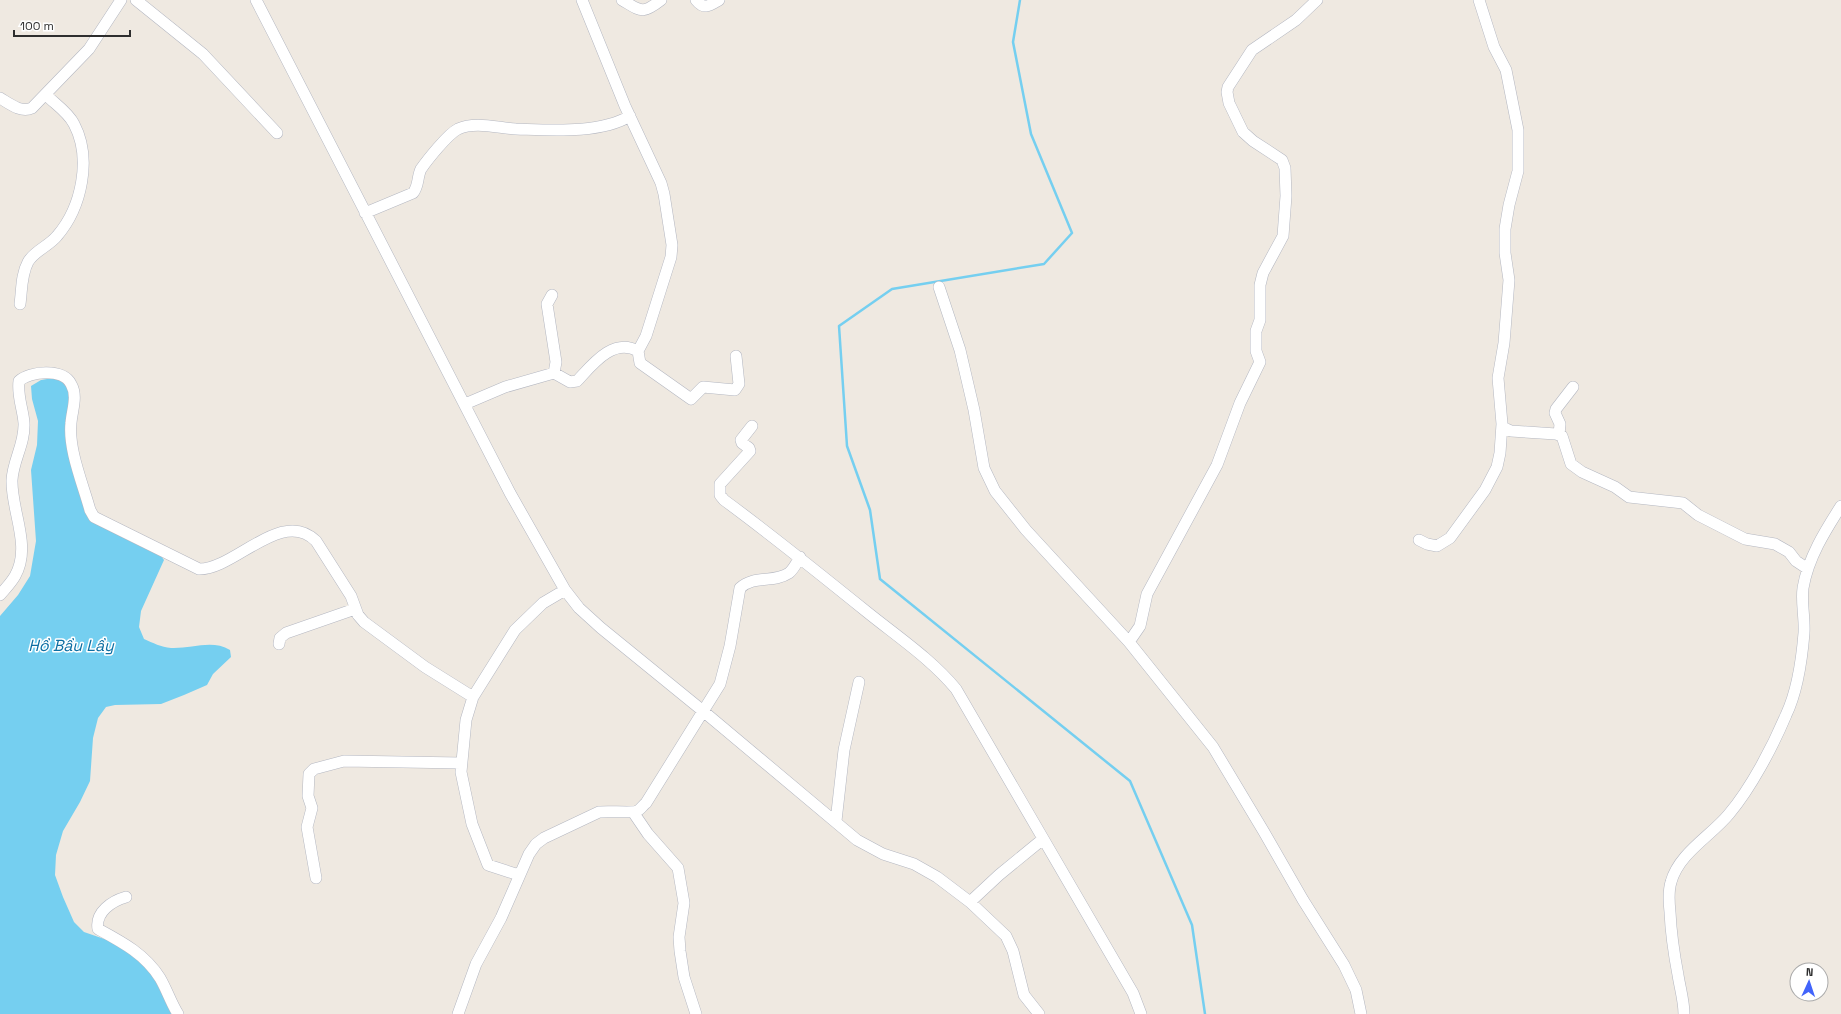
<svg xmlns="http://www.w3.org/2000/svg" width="1841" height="1014" font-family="'Space Grotesk',sans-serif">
<rect width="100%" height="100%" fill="#efe9e1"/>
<path fill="#75cff0" d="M59 377 68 386 71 399 67 417 89 512 158 552 164 560 141 611 139 627 144 639C153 643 161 647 171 648 191 649 212 639 230 650L231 657 213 674 207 685 184 695 161 704 115 705 106 707 98 718 93 738 90 781 80 802 63 831 56 855 55 875 63 897 74 922 84 932 116 943 148 967 177 1014H0V616L18 595 30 576 36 541 31 470 37 445 38 421 32 399 31 386 41 380Z"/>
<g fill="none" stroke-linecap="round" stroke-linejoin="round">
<path stroke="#75cff0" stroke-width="2.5" d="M1020 0 1013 42 1031 134 1072 233 1044 264 892 289 839 326 847 446 870 510 880 579 1130 781 1192 925 1205 1014"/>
<g stroke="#b4b7c1" stroke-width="12">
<path id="minor" d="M136 0 203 54 277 133
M256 0 510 493 565 590 579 608 601 628 703 711 857 840 883 854 914 864 937 877 970 902 1006 936 1013 951 1024 995 1039 1014
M582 0 625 106 661 183 664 194 672 245 671 257 646 336 638 351
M622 0C641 11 642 15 661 0
M696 0C704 10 709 6 719 0
M0 98C10 104 21 113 32 108L89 49 121 0
M365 213 413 193C419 186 417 177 421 169 428 159 448 134 458 129 475 121 498 128 516 129 550 130 600 134 630 116
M939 287 960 350 974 410 984 468 995 491 1026 530 1129 642 1213 747 1264 832 1303 900 1344 965 1356 990 1361 1014
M552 295 547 304 556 362 554 373
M20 304C22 290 21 275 28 262 34 251 49 246 57 236 82 207 92 158 74 124 68 112 55 104 46 95
M465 404 505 387 554 373 570 382 577 381C592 365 613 337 638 351L640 363 691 399 703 387 735 390 739 384 736 356
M752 426 741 440 742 443 749 448 750 451 720 484V495L724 500C773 536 820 574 867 612 898 637 931 659 956 689L1133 993 1141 1014
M1502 427 1511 431 1556 434 1562 436 1571 464 1582 472 1615 487 1629 497 1683 503 1698 515 1745 539 1775 544 1789 552 1796 561 1808 569
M1559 435 1560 424 1555 413 1556 409 1573 387
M1419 540 1427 544 1437 546 1450 538 1485 490 1497 467 1500 453 1502 424 1498 378 1504 343 1509 280 1505 253V229L1509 205 1518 171V130L1506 70 1494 47 1479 0
M0 595C5 589 11 583 15 576 32 546 11 511 12 480 13 460 25 444 24 423 23 409 17 396 19 381 30 371 63 368 71 384 78 396 72 410 71 423 68 449 83 484 90 510L94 517 199 569C234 570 282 507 316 541L351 596 358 615 364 622 425 667 473 697
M1129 642 1140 626 1147 594 1217 465 1240 403 1260 362 1256 351V331L1260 320V285L1263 273 1283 236 1286 196 1285 168 1282 160 1253 141 1243 132 1229 103 1227 92 1228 87 1252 50 1296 20 1317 0
M279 644 280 638 286 633 355 609
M633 812 648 834 678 868 684 903 679 937 680 951 684 977 696 1014
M836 821 844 750 859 682
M519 875 488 865 472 824 461 772 466 720 473 697 515 630 543 603 565 590
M316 878 307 827 312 808 308 796 309 774 314 769 344 761 461 763
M126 897C112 901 95 912 98 929 122 942 145 954 160 978 167 990 171 1003 178 1014
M970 902 999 875 1043 839
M458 1014 476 964 501 918 529 854 536 844 544 838 599 812C608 811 633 813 637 811 640 810 643 805 646 803L720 684 730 646 740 588C754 575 774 583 789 573 794 569 797 562 800 557
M1684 1014C1684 1001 1680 988 1678 975 1674 954 1671 934 1670 912 1669 903 1668 892 1671 882 1679 853 1711 836 1729 814 1751 788 1773 746 1786 715 1797 692 1802 658 1804 633 1805 618 1801 603 1803 588 1808 558 1825 531 1841 506"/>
</g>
<use href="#minor" stroke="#fff" stroke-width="11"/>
</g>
<g text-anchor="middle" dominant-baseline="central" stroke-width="3" stroke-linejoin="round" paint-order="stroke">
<g font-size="16" font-style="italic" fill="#0d6fa3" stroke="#fff">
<text x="71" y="645">Hồ Bầu Lầy</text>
</g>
</g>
<g transform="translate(1809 982) rotate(3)"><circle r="19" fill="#ffffff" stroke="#ababab"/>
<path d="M0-3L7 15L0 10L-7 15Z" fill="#4264fb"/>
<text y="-6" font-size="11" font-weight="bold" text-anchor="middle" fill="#2e2e2e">N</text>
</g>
<path d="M14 30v6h116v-6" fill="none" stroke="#2e2e2e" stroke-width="2"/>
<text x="20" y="30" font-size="12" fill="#2e2e2e" stroke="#ffffff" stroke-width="3" paint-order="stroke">100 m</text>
</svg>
